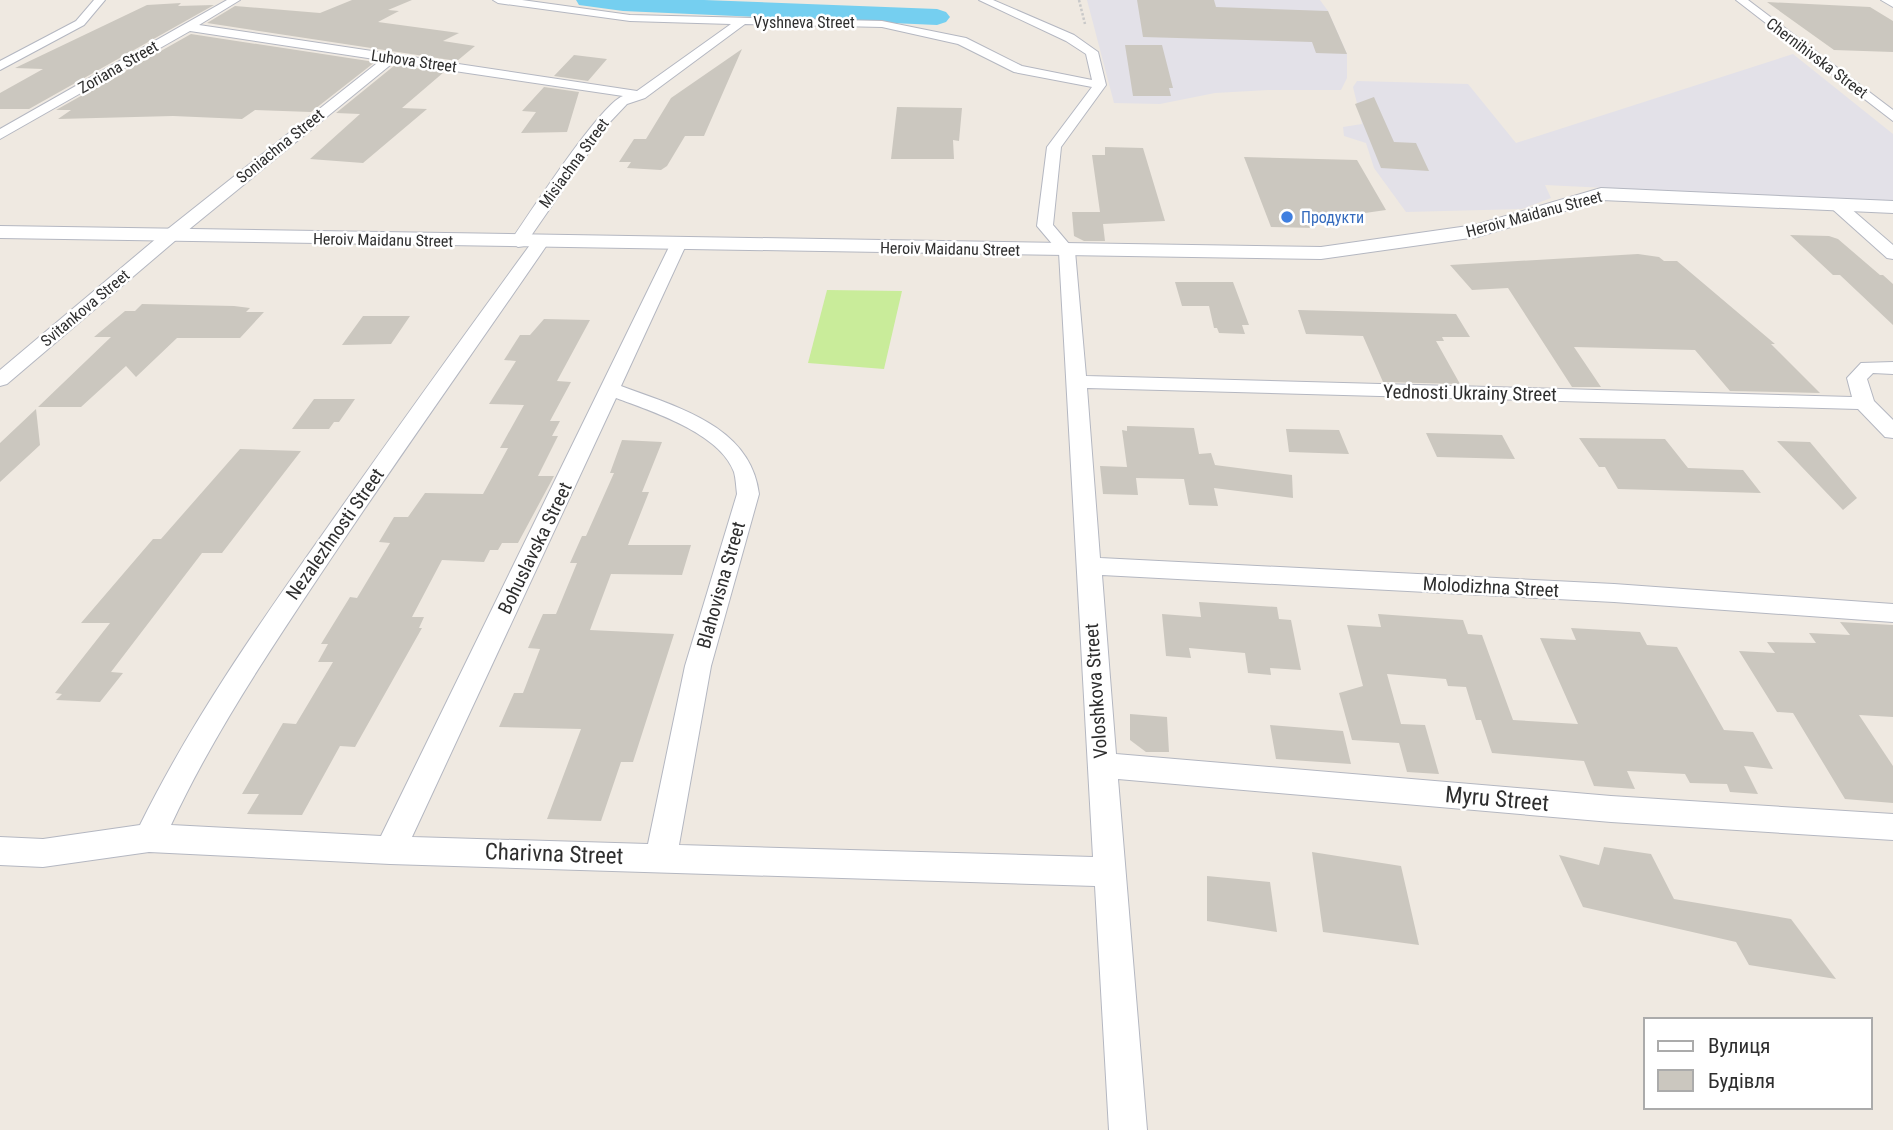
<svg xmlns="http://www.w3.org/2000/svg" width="1893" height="1130" font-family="'Roboto Condensed',sans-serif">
<rect width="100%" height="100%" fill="#efe9e1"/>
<path fill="#e3e1e8" d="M1087 0H1320L1328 11 1347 54V78L1341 90H1268L1215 93 1160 104 1114 103Z
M1793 54 1893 134V202L1545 185 1551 198 1522 209 1406 212 1374 168 1366 143 1344 136 1343 127 1362 124 1353 87 1357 81 1468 84 1516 143Z"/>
<path fill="#c9ec9a" d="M827 290 902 291 884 369 808 363Z"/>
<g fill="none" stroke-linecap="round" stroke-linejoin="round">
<path fill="#75cff0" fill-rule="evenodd" d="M576 0H704L937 9 946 12 950 17 946 22 937 25 623 11 579 5Z"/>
</g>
<path fill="#cbc7bf" d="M352 0H412L388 10 399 11 378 22 459 33 443 41 475 46 457 61 207 23 235 6 320 13Z
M1137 0H1214L1216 7 1328 11 1347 54 1316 53 1312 42 1143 37Z
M1767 2 1870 7 1893 21V52L1834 50Z
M181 3 178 6 214 5 29 109H0V93L43 69 15 68 147 5Z
M191 34 375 62 311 112 255 110 242 119 173 116 58 119 71 110H56Z
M1125 45H1162L1173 88H1169L1171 96H1133Z
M742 49 704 136H685L667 166 661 170 627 168 631 162H619L634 139H646L671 98Z
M574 55 607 59 588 81 554 76Z
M395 65 444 72 402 108 427 109 363 163 310 159 360 114 336 113Z
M544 87 579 92 567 132 521 133 536 112 522 111Z
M1374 97 1394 142 1416 143 1429 171 1381 168 1355 104Z
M897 107 962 108 959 141 953 140 954 159H891Z
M1105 147 1143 148 1165 221 1103 224 1105 241H1084L1074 236 1072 212H1100L1092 155H1105Z
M1244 157 1357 160 1386 210 1337 217 1310 214 1316 228 1271 227Z
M1790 235 1829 236 1838 239 1880 275H1883L1893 284V325L1840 275H1833Z
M1638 254 1659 257 1664 261H1677L1775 344H1771L1820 393 1730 391 1695 350 1574 347 1601 387H1572L1508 288 1472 290 1450 265Z
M1175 282H1233L1249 325H1242L1245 334 1219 333 1217 328H1214L1209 306H1182Z
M142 304 234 306 250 308 246 312H264L240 338H177L136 377 126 366 81 407H38L111 337H94L125 311H135Z
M1298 310 1456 314 1470 337H1442L1444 341H1436L1460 384 1383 382 1363 336 1306 334Z
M363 316H410L391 344 342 345Z
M544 319 590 320 557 381 571 382 550 421H560L552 436H558L538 476H554L518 543H502L498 550H490L484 562 442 560 412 617H424L419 628H422L355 747 340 746 302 815 247 814 259 794H242L283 723 296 724 333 662H318L328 644H321L350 597 357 598 390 543 379 542 394 517H408L425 493 483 494 508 448H500L524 405 489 404 516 361 504 360 520 335H530Z
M314 399H355L339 422H334L329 429H292Z
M36 409 40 445 0 482V443Z
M1127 426 1194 428 1199 454 1211 453 1215 465 1292 475 1293 498 1214 488 1218 506 1189 505 1184 479 1136 478 1138 495 1103 494 1100 466 1127 467 1122 430 1127 431Z
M1286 429 1339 430 1349 454 1289 452Z
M1426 433 1502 435 1515 459 1437 457Z
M1579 438 1665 439 1688 468 1743 470 1761 493 1618 489 1605 467H1599Z
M622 440 662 442 642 492H649L628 545H691L682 575 611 574 590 630 674 634 633 762H621L601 821 547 819 581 729 499 727 514 693H523L540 649 528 648 543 614H556L577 563H570L582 536H586L614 473H610Z
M1777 441 1810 442 1857 498 1843 510Z
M240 449 301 451 222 553H202L111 672 123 673 100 702 56 700 62 694 55 693 110 623H81L153 539H161Z
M1199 602 1277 607 1279 619 1291 620 1301 670 1270 668 1271 675 1248 673 1245 653 1189 648 1191 658 1166 656 1162 614 1201 617Z
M1378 614 1463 620 1468 634 1482 635 1513 720 1578 724 1540 638 1576 640 1571 628 1640 632 1647 645 1677 647 1724 730 1753 732 1773 769 1744 766 1758 794 1730 792 1727 784 1690 783 1685 774 1627 771 1635 789 1594 786 1584 761 1492 753 1481 720H1476L1466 687 1448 686 1446 679 1387 674 1401 724 1425 725 1439 774 1407 772 1399 743 1352 740 1339 693 1363 686 1347 625 1381 627Z
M1840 622 1893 625V717L1859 715 1893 766V803L1845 799 1793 713 1777 712 1739 651 1775 653 1767 642 1816 643 1809 633 1850 635Z
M1130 714 1167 717 1169 752H1146L1130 740Z
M1270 725 1343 731 1351 764 1276 759Z
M1604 847 1651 854 1674 899 1791 919 1836 979 1749 965 1736 942 1583 907 1559 855 1599 865Z
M1312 852 1401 866 1419 945 1323 932Z
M1207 876 1270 882 1277 932 1207 921Z"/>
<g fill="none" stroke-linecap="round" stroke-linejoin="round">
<g stroke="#b4b7c1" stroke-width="2">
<path id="minor" d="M94 0H105L84 25 0 70V61L76 21Z
M227 0H240L199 25 637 91 731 24 630 21 498 3 493 0H522L630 15 882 21 966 38 1022 66 1092 80 1086 54 1066 41 979 0H993L1074 35 1098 52 1106 85 1061 147 1053 225 1075 251 1086 376 1852 397 1847 378 1861 363 1893 362V374L1873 373 1867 379 1874 401 1893 420V438L1885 437 1858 409 1087 388 1100 558 1614 584 1893 604V622L1614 602 1102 575 1116 754 1611 796 1893 814V840L1611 822 1118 779 1147 1130H1109L1095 886 390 864 149 852 43 867 0 865V837L43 839 140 825C192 720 259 624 327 528 395 431 465 334 535 238L541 237 549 242C473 353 395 462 320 575 266 656 212 737 171 825L381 836 670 245 678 240 686 245 621 386C677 407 751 426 759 494L711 666 679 845 1093 857 1059 252 1037 226 1047 147 1092 87 1014 72 958 44 882 27 745 24 645 98 627 104 609 123 524 246 518 247 510 242C528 216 600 104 623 96L394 62 176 240 7 384 0 386V370L164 232 381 60 190 31 0 139V129ZM616 398C651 411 720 433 734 472 736 479 736 487 737 494L685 666 648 844 412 837Z
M1736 0H1748L1893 110V121Z
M1881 0H1893V7Z
M1836 199 1842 201 1893 245V259L1887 258 1830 207 1828 204 1830 201Z"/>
</g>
<g stroke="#b4b7c1" stroke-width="2">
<path id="tertiary" d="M1601 188 1893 201V213L1602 200 1477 237 1321 259 0 238V226L1321 247 1475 225Z"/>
</g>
<path stroke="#c9c9c9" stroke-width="2.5" stroke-dasharray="2.5 2" stroke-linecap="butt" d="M1079 0 1085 24"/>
<use href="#minor" fill="#fff" fill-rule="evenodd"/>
<use href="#tertiary" fill="#fff" fill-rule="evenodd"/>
</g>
<circle fill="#3f7fe0" stroke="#fff" stroke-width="2.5" cx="1287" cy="217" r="7"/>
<g text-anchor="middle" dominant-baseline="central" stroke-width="5" stroke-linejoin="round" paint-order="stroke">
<g font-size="16" fill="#2e2e2e" stroke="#fff">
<text x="804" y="22">Vyshneva Street</text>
<text transform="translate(1817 58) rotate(37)">Chernihivska Street</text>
<text transform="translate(414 61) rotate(8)">Luhova Street</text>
<text transform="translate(118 67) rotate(-30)">Zoriana Street</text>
<text transform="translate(280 146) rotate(-39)">Soniachna Street</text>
<text transform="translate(574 163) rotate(-54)">Misiachna Street</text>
<text transform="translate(1534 214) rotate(-15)">Heroiv Maidanu Street</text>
<text transform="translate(383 240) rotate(1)">Heroiv Maidanu Street</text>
<text transform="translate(950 249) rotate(1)">Heroiv Maidanu Street</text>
<text transform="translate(85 308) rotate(-40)">Svitankova Street</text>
</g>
<g font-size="16" fill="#366cbe" stroke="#fff" text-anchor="start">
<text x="1301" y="217">Продукти</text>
</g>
<g font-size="19" fill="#2e2e2e" stroke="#fff">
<text transform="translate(1470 393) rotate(1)">Yednosti Ukrainy Street</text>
<text transform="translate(335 534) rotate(-55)">Nezalezhnosti Street</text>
<text transform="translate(535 548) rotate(-64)">Bohuslavska Street</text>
<text transform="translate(721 585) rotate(-74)">Blahovisna Street</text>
<text transform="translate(1491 587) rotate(3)">Molodizhna Street</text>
<text transform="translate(1096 691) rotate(-94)">Voloshkova Street</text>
</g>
<g font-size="23" fill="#2e2e2e" stroke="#fff">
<text transform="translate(1497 799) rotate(5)">Myru Street</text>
<text transform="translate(554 854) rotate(2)">Charivna Street</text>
</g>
</g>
<rect x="1644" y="1018" width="228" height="91" fill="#ffffff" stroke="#ababab" stroke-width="2"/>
<rect x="1658" y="1041" width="35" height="10" fill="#ffffff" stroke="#ababab" stroke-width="2"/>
<text x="1708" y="1053" font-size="21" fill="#2e2e2e">Вулиця</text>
<rect x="1658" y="1070" width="35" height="21" fill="#cbc7bf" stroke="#ababab" stroke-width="2"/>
<text x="1708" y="1088" font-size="21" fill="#2e2e2e">Будівля</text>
</svg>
